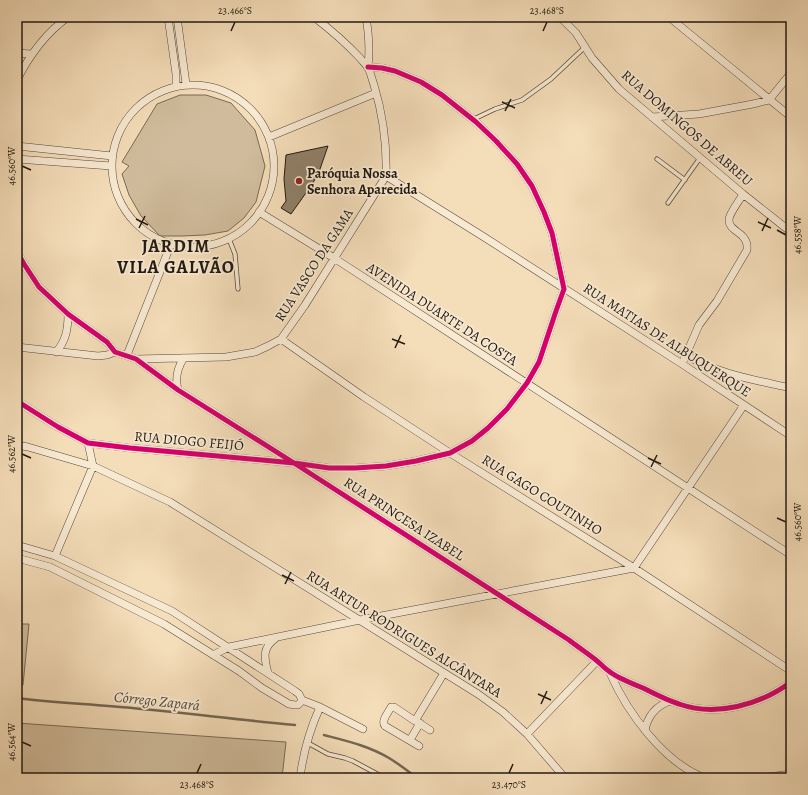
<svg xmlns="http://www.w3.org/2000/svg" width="808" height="795" font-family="Alegreya,serif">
<rect width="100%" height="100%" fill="#f4ddb9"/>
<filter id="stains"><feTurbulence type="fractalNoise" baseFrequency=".005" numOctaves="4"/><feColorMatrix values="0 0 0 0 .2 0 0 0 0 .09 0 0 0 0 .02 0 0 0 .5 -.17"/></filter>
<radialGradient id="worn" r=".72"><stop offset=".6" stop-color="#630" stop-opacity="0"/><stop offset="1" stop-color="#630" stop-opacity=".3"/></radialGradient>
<path fill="#d0bc9c" stroke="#786a56" d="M180 95H206L231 103 255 130 265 166 256 202 244 218 228 231 205 235 182 236H160L141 216 129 195 122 174 129 166 122 162 157 104Z
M17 624H29L23 685 17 684Z
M17 723 286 742 282 778H17Z"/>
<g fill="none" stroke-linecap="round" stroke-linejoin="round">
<path stroke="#746653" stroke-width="2.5" d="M17 698C55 703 94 704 132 708 186 713 240 720 295 725
M324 735C347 741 369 746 389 758 399 764 408 771 417 778"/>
</g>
<path fill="#8f7f68" stroke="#211910" d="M328 146 320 169 313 183 291 214 281 208 286 201 284 179 286 155Z"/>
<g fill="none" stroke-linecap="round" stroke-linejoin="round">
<g stroke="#564a3a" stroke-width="5">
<path id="lane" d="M474 119 495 109 522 100 551 79 585 47
M657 159 685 180
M668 203 700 158
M229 239 235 254 238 289
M308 743 328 754 345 758 353 761 381 776"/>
</g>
<g stroke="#564a3a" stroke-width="8">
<path id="street" d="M168 17 176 74V86
M177 17 186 84
M366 17C369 35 370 49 368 67
M560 17 576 33 592 58 619 89 743 194 791 232
M669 17 791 117
M17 53 31 54
M17 80C29 56 46 33 68 17
M112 166a81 81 0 1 1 162 0a81 81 0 1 1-162 0Z
M652 117 699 114 753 104 769 100 791 73
M269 137 376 93
M17 146 112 156
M17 159 111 166
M386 176 484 237 682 364 791 436
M259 212 334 258 791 555
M17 252 24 264 39 287 68 314 107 342 115 352 136 359 178 390 294 463 569 640C578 647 587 653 596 660 601 664 605 669 610 672 618 678 633 684 643 688 655 694 666 700 679 704 716 717 760 705 791 682
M281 339 364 397 450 453 634 568 791 671
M17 347 98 356 107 355 115 352
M56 352C66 341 68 329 68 314
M127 355 171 244
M686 355C718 374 755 380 791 388
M136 359 226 357 255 352 268 346 281 339 305 305 386 176C387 145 383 115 374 85 372 80 371 73 368 68 366 64 362 61 360 58 346 43 331 30 314 17
M682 364 699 325 717 301 747 250C749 231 728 233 729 219 730 212 740 200 743 194
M178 390C175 378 177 368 184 358
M17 401 58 427 88 443 130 448 294 463 329 468H355L386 466 416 461 450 453 472 441 488 428 507 409 527 383 539 362 556 311 564 289 552 233 544 212 532 186 517 164 496 141 476 122 442 95 421 82 395 71 382 68 368 67
M17 445 28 447 93 466 170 502 478 694 503 712 527 734 565 778
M17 545 55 556 172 611 295 691 299 694 302 700 320 707 363 729
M55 556 93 466 88 443
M17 558 50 567 164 624 239 671 262 688 289 704 295 705H298L300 703 302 700
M213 655 229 647 360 620 634 568 744 405
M268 673C264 657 262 648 276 638
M610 673C627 712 664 763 705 778
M416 721 430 730
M645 730C648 715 656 706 670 701
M527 734 597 661
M410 740 420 723
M419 746 385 726C381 721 387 714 390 709L391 707H394L415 721 444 673
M300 778C303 754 310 729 320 707
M761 778 791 774"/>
</g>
<use href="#lane" stroke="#f8e9d2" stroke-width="3.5"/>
<use href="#street" stroke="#f8e9d2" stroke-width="7"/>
<g stroke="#f8e9d2" stroke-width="8">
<path id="cycleway" d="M17 252 24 264 39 287 68 314 107 342 115 352 136 359 178 390 294 463 569 640C578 647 587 653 596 660 601 664 605 669 610 672 618 678 633 684 643 688 655 694 666 700 679 704 716 717 760 705 791 682
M17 401 58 427 88 443 130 448 294 463 329 468H355L386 466 416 461 450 453 472 441 488 428 507 409 527 383 539 362 556 311 564 289 552 233 544 212 532 186 517 164 496 141 476 122 442 95 421 82 395 71 382 68 368 67"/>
</g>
<use href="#cycleway" stroke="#d6006c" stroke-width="5"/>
</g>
<path fill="none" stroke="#211910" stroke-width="1.5" d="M231 31 235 22M543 31 547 22M502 102 515 108M505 111 511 99M22 166 31 170M136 219 148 225M758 222 771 228M139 228 145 216M777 230 786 235M762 231 768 218M392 339 405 344M395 348 401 335M22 454 31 458M648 458 661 464M651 467 657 455M777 518 786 522M282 575 294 581M285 584 291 572M538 694 551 700M541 704 547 691M22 742 31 746M197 773 201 764M509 773 513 764"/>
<circle fill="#8f2418" stroke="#f8e9d2" stroke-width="1.5" cx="299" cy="181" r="4"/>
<g text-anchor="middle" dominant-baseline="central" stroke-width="3.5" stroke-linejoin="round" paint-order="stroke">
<g font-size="14" fill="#211910" stroke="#f8e9d2">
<text transform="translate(687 128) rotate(41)">RUA DOMINGOS DE ABREU</text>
<text transform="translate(314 265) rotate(-57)">RUA VASCO DA GAMA</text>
<text transform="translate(442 314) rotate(33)">AVENIDA DUARTE DA COSTA</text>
<text transform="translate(667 340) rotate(33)">RUA MATIAS DE ALBUQUERQUE</text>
<text transform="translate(189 441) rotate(5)">RUA DIOGO FEIJÓ</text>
<text transform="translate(542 495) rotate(32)">RUA GAGO COUTINHO</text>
<text transform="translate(404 519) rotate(33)">RUA PRINCESA IZABEL</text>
<text transform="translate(404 634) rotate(32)">RUA ARTUR RODRIGUES ALCÂNTARA</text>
</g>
<g font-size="14" font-weight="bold" fill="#211910" stroke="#f8e9d2" text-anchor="start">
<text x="307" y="173">Paróquia Nossa<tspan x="307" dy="16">Senhora Aparecida</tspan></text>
</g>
<g font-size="15" font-style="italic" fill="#594d3d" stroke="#f8e9d2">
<text transform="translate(157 701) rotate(6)">Córrego Zapará</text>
</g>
<g font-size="18" font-weight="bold" letter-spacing="1" fill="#211910" stroke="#f8e9d2">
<text x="176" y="246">JARDIM<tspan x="176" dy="21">VILA GALVÃO</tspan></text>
</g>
</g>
<rect width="808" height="795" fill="none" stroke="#f4ddb9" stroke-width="44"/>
<rect x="22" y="22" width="764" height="751" fill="none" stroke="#211910" stroke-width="1.5"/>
<g font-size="10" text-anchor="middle" fill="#211910">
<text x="235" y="14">23.466°S</text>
<text x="547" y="14">23.468°S</text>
<text transform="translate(11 166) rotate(-90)" y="4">46.560°W</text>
<text transform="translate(797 235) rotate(-90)" y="4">46.558°W</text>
<text transform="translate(11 454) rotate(-90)" y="4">46.562°W</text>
<text transform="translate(797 522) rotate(-90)" y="4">46.560°W</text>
<text transform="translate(11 742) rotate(-90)" y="4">46.564°W</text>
<text x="197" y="788">23.468°S</text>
<text x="509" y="788">23.470°S</text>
</g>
<rect width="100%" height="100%" filter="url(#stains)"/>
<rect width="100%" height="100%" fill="url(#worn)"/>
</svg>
